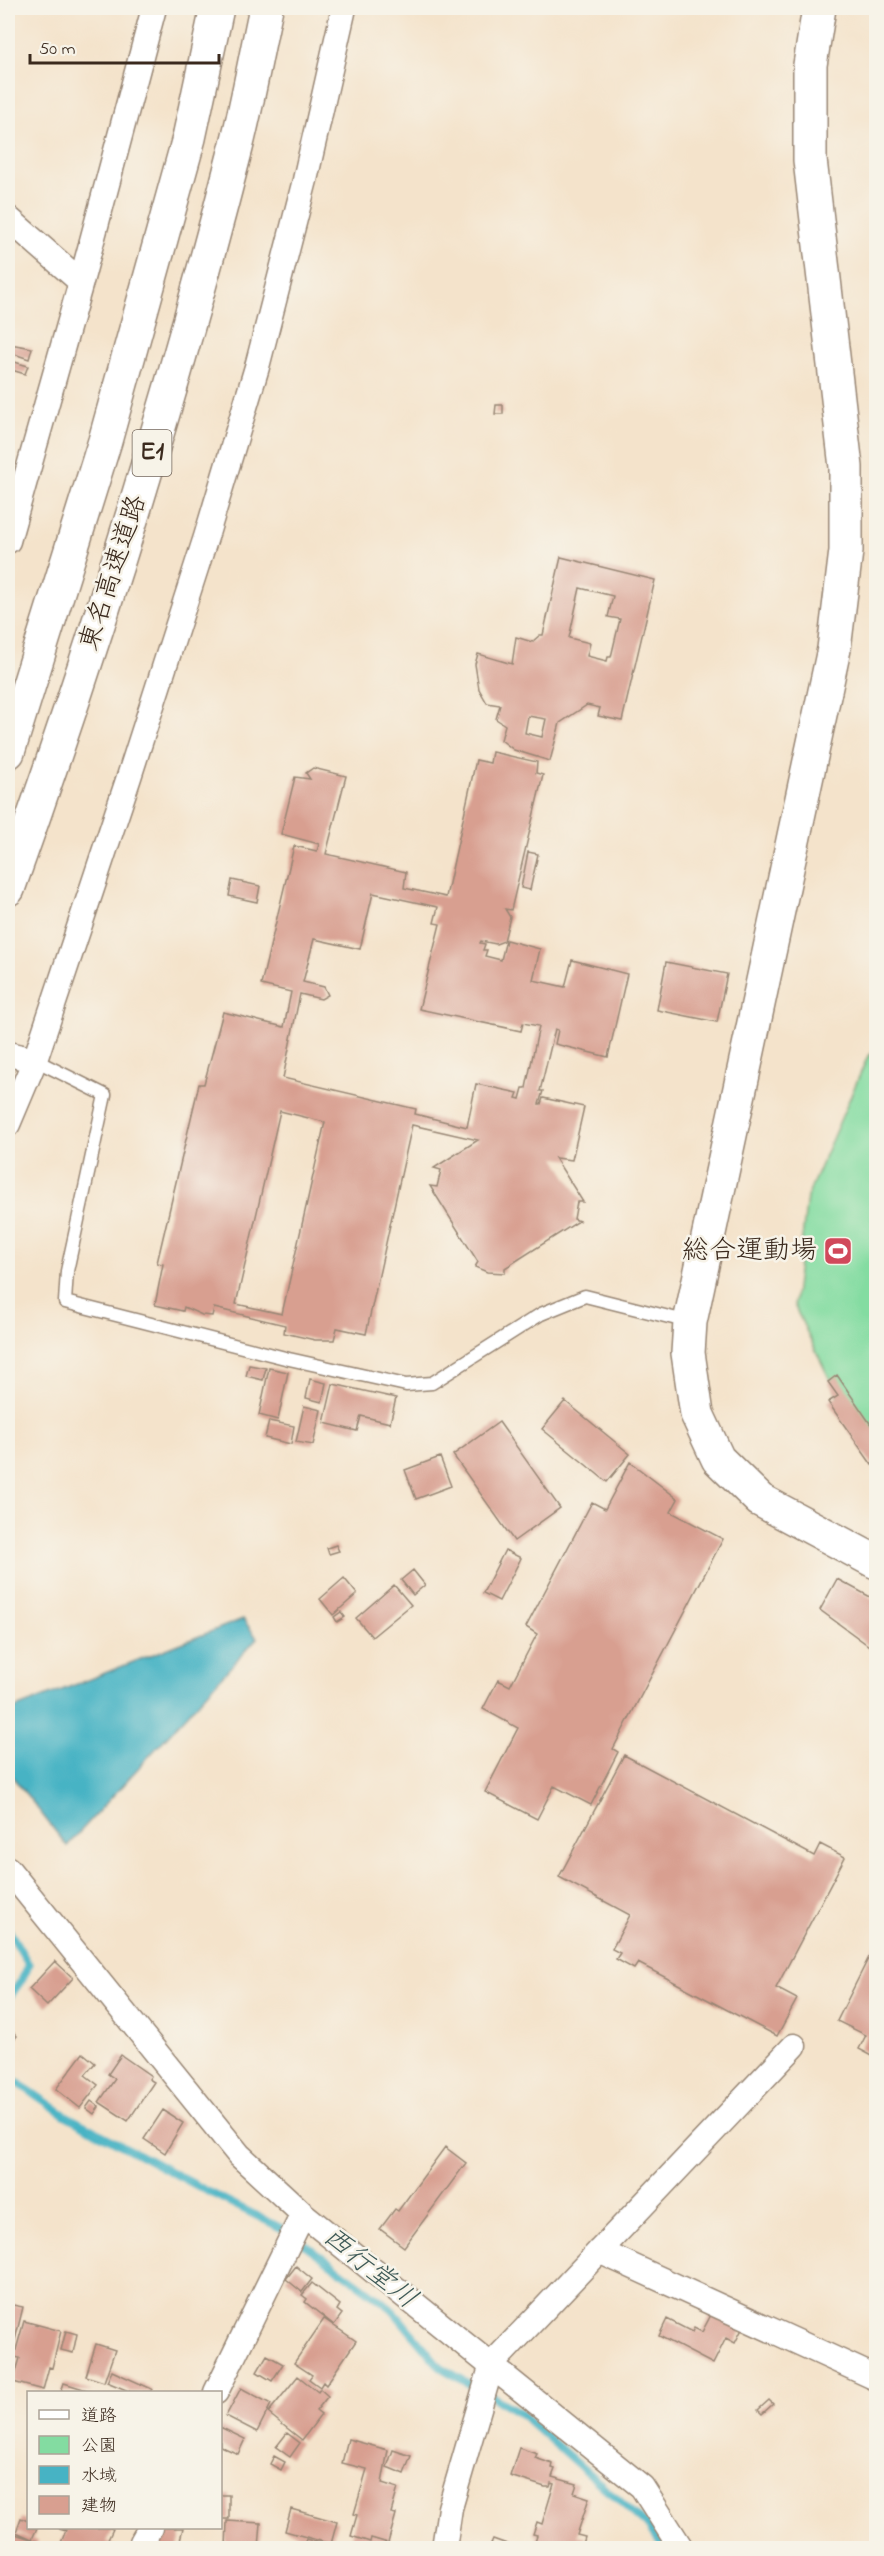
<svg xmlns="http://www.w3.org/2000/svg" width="884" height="2556" font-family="'Indie Flower','Klee One',sans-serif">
<rect width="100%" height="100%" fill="#f7f3e8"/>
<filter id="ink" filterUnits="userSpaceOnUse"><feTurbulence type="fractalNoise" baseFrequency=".0167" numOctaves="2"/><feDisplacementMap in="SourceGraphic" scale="12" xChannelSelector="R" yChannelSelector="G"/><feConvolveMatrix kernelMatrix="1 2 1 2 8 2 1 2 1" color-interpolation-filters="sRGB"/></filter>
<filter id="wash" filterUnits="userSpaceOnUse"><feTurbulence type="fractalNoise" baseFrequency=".008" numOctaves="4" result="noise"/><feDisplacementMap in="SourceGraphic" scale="24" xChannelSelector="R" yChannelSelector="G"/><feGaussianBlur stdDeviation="1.35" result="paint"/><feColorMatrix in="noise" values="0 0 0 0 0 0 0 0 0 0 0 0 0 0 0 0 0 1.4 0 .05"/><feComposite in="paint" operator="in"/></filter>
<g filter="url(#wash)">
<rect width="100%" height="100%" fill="#f4e3cb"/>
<path fill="#83dca1" stroke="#5f8360" stroke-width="1.5" d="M876 1051V1460L865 1453 794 1305 807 1197 868 1056Z"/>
<path fill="#47b3c4" stroke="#416e71" stroke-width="1.5" d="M243 1619 257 1638 67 1846 8 1771V1711Z"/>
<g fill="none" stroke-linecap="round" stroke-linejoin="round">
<path stroke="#47b3c4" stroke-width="8" d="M8 1929 29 1965 21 1981 8 1999
M8 2076 65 2115 207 2191 285 2230 390 2307 440 2367 519 2412 649 2527 662 2548"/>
</g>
<g id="blocks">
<path fill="#d89f90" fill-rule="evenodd" d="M10 344 32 348 29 359 8 352Z
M8 360 28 366 25 374 8 369Z
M496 405H503V414H495Z
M561 557 655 580 622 721 598 716 600 708 587 705 560 723 550 761 514 750 501 740 505 725 496 719 500 705 487 703 479 689 475 664 478 654 512 664 516 637 532 642 540 635H543ZM580 588 613 596 608 617 620 619 611 657H608L607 661 587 656 590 643 569 638ZM528 716 546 719 542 737 525 733Z
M492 752 537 762 536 773 543 775 511 910 505 909 510 917 504 941 496 944 481 941 480 943 485 944 483 950H487L485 956 501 960 506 940 540 949 533 980 565 987 572 960 627 974 608 1057 555 1044 558 1030 555 1029 540 1091H543L539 1104H541L543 1098 584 1107 572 1160 555 1158 583 1202H577L574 1219 579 1221 505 1268V1273L487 1272 475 1267 478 1262 430 1186 437 1187 441 1170 434 1168 478 1140 412 1125 366 1334 337 1328 334 1340H315L284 1333 285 1325 214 1308 212 1316 202 1315 184 1307 183 1311 155 1305 163 1264 157 1263 199 1084H204L223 1012 284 1027 291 992 261 985 294 846 317 851 319 844 281 834 295 777 310 779 306 773 313 768 346 776 326 854 406 872 404 888 446 897 476 760 490 763ZM373 893 438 907 434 923 440 924 419 1009 521 1031 523 1023 539 1026 526 1088H523L520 1099 516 1098 518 1093 476 1084 467 1127 415 1114 416 1109 283 1078 300 994 321 999 328 995 324 987 303 982 314 939 360 949ZM280 1111 325 1122 282 1314 236 1304Z
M528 852 538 854 530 890 521 888Z
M232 880 260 886 257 902 229 896Z
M666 962 727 974 717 1022 657 1010Z
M249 1365 266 1368 263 1380 246 1376Z
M269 1368 288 1372 278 1420 259 1415Z
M837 1375 876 1432V1461L872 1465 828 1402 838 1396 828 1382Z
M310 1379 326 1383 322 1402 306 1398Z
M333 1384 396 1398 390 1423 361 1416 357 1431 324 1423Z
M565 1401 630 1454 607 1482 542 1429Z
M304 1406 321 1410 313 1445 296 1442Z
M269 1421 294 1426 291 1444 265 1438Z
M499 1422 560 1508 514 1541 453 1455Z
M440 1457 451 1486 416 1499 405 1470Z
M630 1462 678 1499 671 1512 723 1539 613 1749 618 1752 591 1805 554 1786 537 1819 485 1792 518 1728 483 1709 498 1680 510 1686 537 1634 526 1627 592 1502 605 1509Z
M336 1545 339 1551 329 1554 327 1548Z
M505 1550 521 1558 499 1601 483 1593Z
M413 1570 425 1585 413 1595 401 1580Z
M344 1578 357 1594 333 1615 320 1599Z
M837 1579 876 1600V1651L820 1610Z
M394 1585 411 1605 372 1637 356 1618Z
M341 1612 345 1617 337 1622 334 1617Z
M624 1755 814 1856 820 1844 845 1857 776 1988 797 1999 777 2036 638 1963 634 1969 616 1959 620 1953 612 1949 630 1915 559 1877Z
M876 1943V2058L859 2049 866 2035 837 2021Z
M55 1961 73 1978 47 2006 29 1989Z
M8 2027 17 2036 8 2046Z
M83 2053 95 2063 85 2075 98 2085 80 2108 56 2089Z
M121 2055 151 2076 149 2079 154 2082 128 2121 99 2102 115 2079 108 2074Z
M91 2101 99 2107 94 2114 86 2108Z
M163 2110 183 2123 165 2153 144 2139Z
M445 2147 466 2163 404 2247 380 2229 395 2209 398 2211Z
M296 2266 312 2279 302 2292 286 2279Z
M312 2283 340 2305 337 2310 342 2314 334 2325 305 2302 307 2299 302 2295Z
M8 2304 23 2307 15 2340 8 2338Z
M713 2311 742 2329 735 2343 726 2338 713 2364 659 2336 667 2319 692 2332 694 2328 702 2332Z
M324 2319 356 2341 326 2385 323 2382 320 2387 309 2379 312 2375 294 2363Z
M24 2321 61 2331 52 2368 49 2367 43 2390 13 2382 20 2358 14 2357Z
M66 2331 77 2334 73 2353 61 2350Z
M96 2344 115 2350 104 2382 86 2376Z
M267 2355 283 2364 272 2381 257 2372Z
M112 2371 152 2389 150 2392H131L107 2382Z
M298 2376 318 2392 320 2389 328 2396 316 2411 321 2415 302 2440 268 2413Z
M64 2383 93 2392H61Z
M241 2388 271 2404 257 2432 226 2416Z
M769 2400 773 2404 762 2414 758 2410Z
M220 2427 245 2439 238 2454 220 2446Z
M287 2433 300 2443 290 2457 276 2447Z
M348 2439 388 2450 382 2483 398 2488 391 2513 396 2514 388 2543 371 2538 370 2542 351 2536 357 2515 354 2514 367 2469 342 2463Z
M519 2448 537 2454 535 2458 553 2464 552 2468 555 2469 552 2477 577 2484 574 2493 589 2498 577 2535 585 2537 582 2548 533 2547 537 2535 533 2534 537 2522 542 2524 554 2484 551 2483 550 2487H545L510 2476Z
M393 2450 411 2456 404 2474 387 2467Z
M274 2456 285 2462 281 2470 270 2464Z
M220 2495H229V2519H220Z
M291 2509 337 2522 331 2544 285 2531Z
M21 2518 28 2521V2528H37L32 2539 16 2532Z
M227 2521 261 2523 259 2548H226Z
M59 2528H110L113 2529 107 2542 118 2547 59 2548 66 2530Z
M161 2528H183L178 2548H155Z
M15 2534 37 2541 35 2548H10Z
M306 2539 337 2548H303Z
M493 2539 518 2548H489Z"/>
</g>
</g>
<g filter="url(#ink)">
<use href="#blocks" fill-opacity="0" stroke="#988674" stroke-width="1.5"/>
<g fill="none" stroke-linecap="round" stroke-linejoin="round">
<g stroke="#988674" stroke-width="15">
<path id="lane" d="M35 1060 105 1095 67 1271 65 1302 289 1359 406 1385 432 1383 541 1314 585 1296 689 1322"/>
</g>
<g stroke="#988674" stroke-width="27">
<path id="street" d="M8 218 81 282
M8 541 81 282 154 8
M8 1054 35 1060
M8 1124 35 1060 129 777 206 537 257 367 305 180 344 8
M8 1869 239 2155 303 2214 642 2487 681 2548
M599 2251 876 2378
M216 2392 303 2214
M143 2548 142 2542 150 2528
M444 2548 450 2508 492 2364 794 2046"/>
</g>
<g stroke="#988674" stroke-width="36">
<path id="secondary" d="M819 8 810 65V160L846 467V551L834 649 690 1322 688 1353 697 1414 718 1459 760 1500 876 1562"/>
</g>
<g stroke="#988674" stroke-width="36">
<path id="highway" d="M8 752 105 441 189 138 217 8
M8 889C95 646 172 398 236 148 248 101 256 54 266 8"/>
</g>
<use href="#lane" stroke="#fff" stroke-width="12"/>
<use href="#street" stroke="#fff" stroke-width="24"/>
<use href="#secondary" stroke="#fff" stroke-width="33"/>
<use href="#highway" stroke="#fff" stroke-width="33"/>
</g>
</g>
<defs>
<g id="stadium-square" transform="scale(1.5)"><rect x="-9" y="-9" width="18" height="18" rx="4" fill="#d1495b" stroke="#f7f3e8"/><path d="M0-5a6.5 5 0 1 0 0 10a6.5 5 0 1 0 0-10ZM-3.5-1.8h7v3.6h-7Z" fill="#fff"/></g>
</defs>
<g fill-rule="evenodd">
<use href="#stadium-square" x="838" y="1251"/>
</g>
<g text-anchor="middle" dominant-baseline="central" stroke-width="5" stroke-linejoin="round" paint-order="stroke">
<rect fill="#f7f3e8" stroke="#73665b" stroke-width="1.5" x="132.5" y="430" width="39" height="46" rx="4.5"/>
<g font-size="26" font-weight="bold" fill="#3b2a1e">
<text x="152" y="453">E1</text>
</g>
<g font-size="27" fill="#3b2a1e" stroke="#f7f3e8">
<text transform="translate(114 573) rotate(-72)">東名高速道路</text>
</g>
<g font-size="27" fill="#3b2a1e" stroke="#f7f3e8" text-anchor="end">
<text x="817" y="1251">総合運動場</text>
</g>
<g font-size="28" font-style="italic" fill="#3f5a58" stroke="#f7f3e8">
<text transform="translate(369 2269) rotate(39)">西行堂川</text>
</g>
</g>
<rect width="884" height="2556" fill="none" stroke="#f7f3e8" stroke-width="30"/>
<rect x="27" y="2391" width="195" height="138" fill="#f7f3e8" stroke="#aca397" stroke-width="1.5"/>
<rect x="39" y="2410" width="30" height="9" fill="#ffffff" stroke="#aca397" stroke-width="1.5"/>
<text x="81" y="2421" font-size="18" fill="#3b2a1e">道路</text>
<rect x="39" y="2436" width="30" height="18" fill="#83dca1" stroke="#aca397" stroke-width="1.5"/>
<text x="81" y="2451" font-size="18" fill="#3b2a1e">公園</text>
<rect x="39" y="2466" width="30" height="18" fill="#47b3c4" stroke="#aca397" stroke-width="1.5"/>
<text x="81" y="2481" font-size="18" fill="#3b2a1e">水域</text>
<rect x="39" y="2496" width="30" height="18" fill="#d89f90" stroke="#aca397" stroke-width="1.5"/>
<text x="81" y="2511" font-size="18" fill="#3b2a1e">建物</text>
<path d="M30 54v9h189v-9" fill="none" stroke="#3b2a1e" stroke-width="3"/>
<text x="39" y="54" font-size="18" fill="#3b2a1e" stroke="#f7f3e8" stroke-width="4.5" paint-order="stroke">50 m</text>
</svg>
